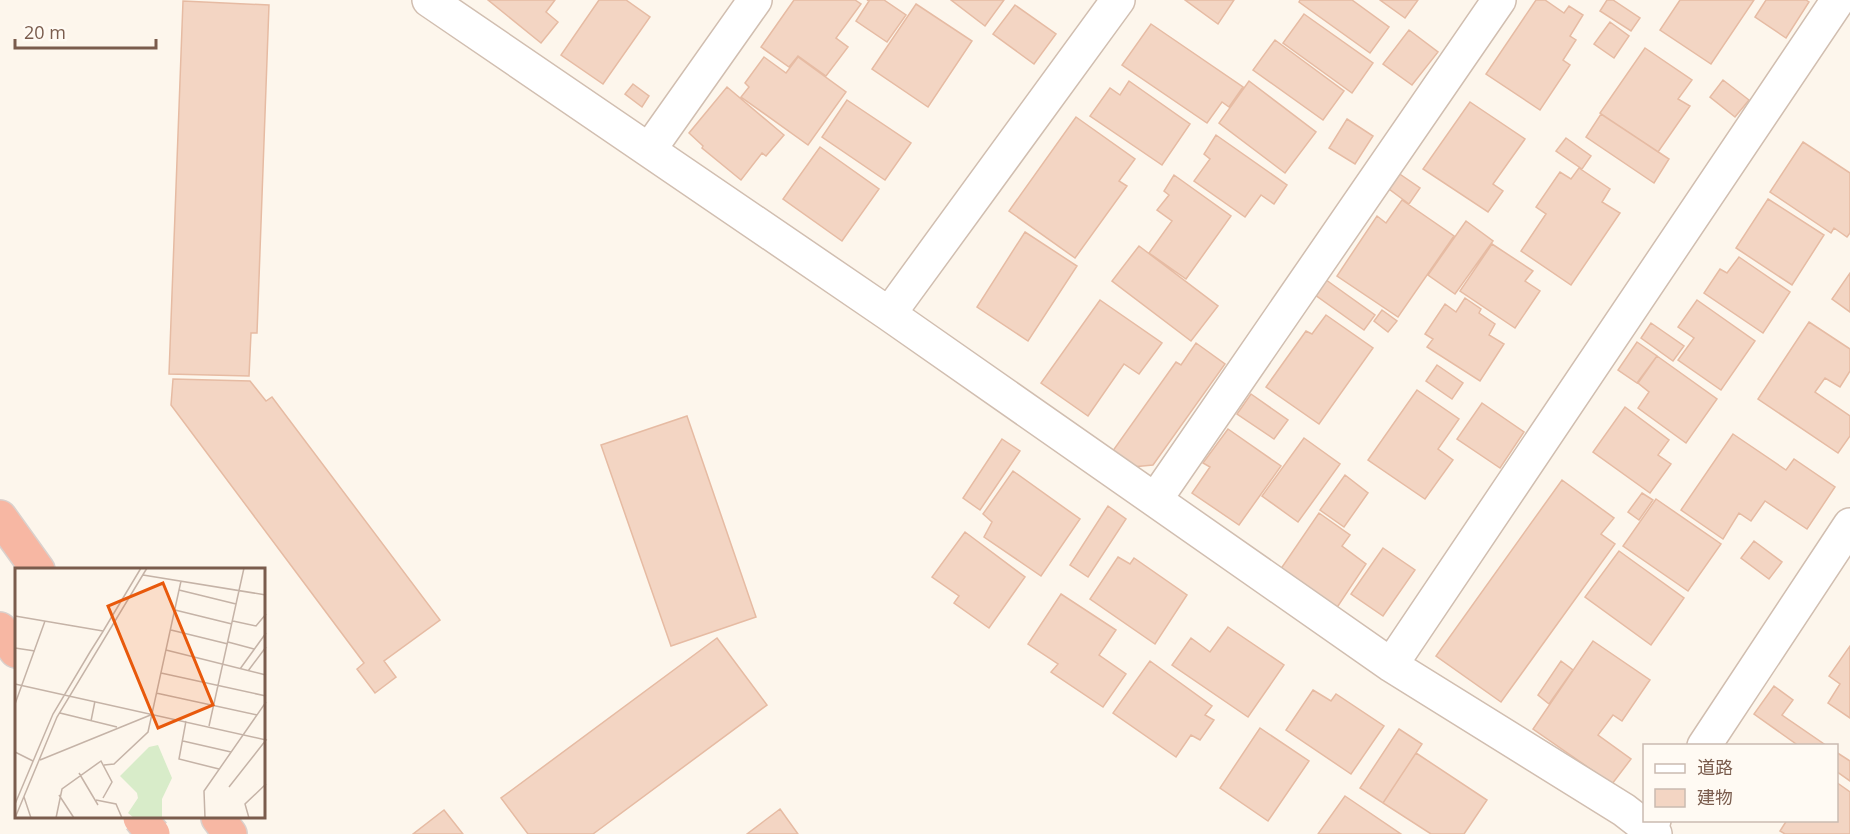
<svg xmlns="http://www.w3.org/2000/svg" width="1850" height="834" font-family="'Open Sans','Noto Sans JP',sans-serif">
<rect width="100%" height="100%" fill="#fdf6ec"/>
<path fill="#f3d5c3" stroke="#e6bba3" stroke-width="1.5" d="M488 0H555L546 12 558 22 541 43Z
M599 0H626L650 17 603 84 561 55Z
M794 0H855L861 4 836 38 848 47 826 76 798 56 789 67 761 47Z
M867 0H884L906 15 887 42 856 21 869 1Z
M951 0H1004L985 26Z
M1185 0H1234L1218 24Z
M1300 0H1352L1389 27 1370 53 1299 2Z
M1380 0H1418L1405 18Z
M1536 0H1545L1564 13 1569 6 1583 15 1570 36 1576 40 1563 60 1570 65 1540 110 1486 74Z
M1607 0H1613L1640 18 1631 31 1600 11Z
M1680 0H1754L1711 64 1660 30Z
M1766 0H1806L1809 2 1786 38 1755 17Z
M183 1 269 5 257 333H251L249 376 169 374Z
M916 4 972 41 928 107 872 69Z
M1015 5 1056 34 1034 64 993 34Z
M1304 14 1373 63 1352 93 1283 43Z
M1610 22 1629 36 1614 58 1594 44Z
M1151 24 1243 87 1229 107 1222 102 1207 123 1122 65Z
M1409 30 1438 52 1412 85 1383 64Z
M1275 40 1344 91 1323 120 1253 70Z
M1645 48 1692 80 1678 99 1690 106 1658 152 1600 113Z
M764 57 786 73 798 57 846 92 808 145 741 97 749 87 745 83Z
M1723 80 1749 100 1735 117 1710 97Z
M1129 81 1190 124 1162 165 1090 116 1110 88 1120 95Z
M1249 81 1316 132 1285 173 1219 123Z
M633 84 649 96 642 107 625 94Z
M727 87 784 135 766 156 762 153 741 180 702 148 703 146 689 133Z
M847 100 911 143 885 180 822 137Z
M1470 102 1525 139 1493 184 1503 191 1488 212 1423 169Z
M1601 114 1669 159 1654 183 1586 137Z
M1076 117 1135 159 1119 181 1127 186 1075 258 1009 211Z
M1347 119 1373 136 1355 164 1329 148Z
M1216 135 1287 185 1274 204 1261 195 1245 217 1194 181 1210 159 1204 154Z
M1566 138 1591 156 1582 169 1556 151Z
M1803 142 1850 173V233L1847 237 1834 228 1831 233 1770 192Z
M820 147 879 189 842 241 783 199Z
M1388 166 1420 188 1409 204 1377 180Z
M1579 168 1610 189 1602 202 1620 213 1571 285 1521 251 1546 214 1536 207 1560 172 1571 179Z
M1174 175 1231 216 1186 279 1149 253 1172 221 1157 210 1169 195 1164 191Z
M1768 199 1824 235 1792 285 1736 248Z
M1402 200 1454 236 1398 317 1337 276 1377 216 1386 223Z
M1466 221 1493 241 1455 294 1428 275Z
M1025 232 1077 266 1028 341 977 307Z
M1492 244 1533 271 1525 281 1540 291 1515 328 1460 291Z
M1139 246 1218 306 1191 341 1112 281Z
M1739 257 1790 292 1763 333 1704 293 1720 269 1727 273Z
M1850 273V312L1832 299Z
M1322 277 1375 315 1364 330 1311 292Z
M1465 298 1481 309 1479 313 1495 324 1489 335 1504 344 1480 381 1427 347 1433 339 1425 334 1445 304 1456 312Z
M1100 300 1162 343 1139 374 1124 364 1088 416 1041 383Z
M1697 300 1755 341 1721 390 1678 360 1694 338 1678 327Z
M1382 310 1397 321 1388 332 1374 321Z
M1326 315 1373 348 1319 424 1266 387 1306 331 1312 334Z
M1809 322 1850 349V371L1840 387 1825 378 1815 392 1850 416V436L1838 453 1758 399Z
M1651 323 1684 346 1673 361 1641 338Z
M1637 342 1657 356 1637 383 1618 370Z
M1196 343 1225 364 1153 465 1132 467 1112 452 1176 362 1181 365Z
M1657 356 1717 399 1686 443 1638 408 1649 392 1638 383Z
M1437 365 1463 383 1452 399 1426 381Z
M173 379 250 381 266 401 272 397 440 620 384 661 396 677 375 693 357 669 364 663 171 405Z
M1417 390 1459 419 1438 449 1453 460 1425 499 1368 460Z
M1251 394 1288 420 1274 439 1237 414Z
M1482 403 1524 432 1500 468 1457 439Z
M1625 407 1669 440 1658 455 1671 464 1650 493 1593 452Z
M687 416 756 617 671 646 601 445Z
M1228 429 1281 466 1239 525 1192 493 1210 467 1203 463Z
M1733 434 1786 470 1794 459 1835 487 1807 529 1765 501 1751 521 1739 513 1723 539 1681 510Z
M1304 438 1340 464 1298 522 1262 496Z
M1002 439 1020 451 980 510 963 498Z
M1013 471 1080 519 1041 576 984 537 992 522 983 514Z
M1345 475 1368 493 1344 527 1320 510Z
M1562 480 1614 518 1601 534 1615 544 1501 702 1436 656Z
M1642 493 1653 500 1639 520 1628 512Z
M1656 499 1721 544 1688 591 1623 546Z
M1108 506 1126 519 1088 577 1070 565Z
M1319 513 1350 535 1342 546 1366 564 1334 612 1278 573Z
M965 532 1025 577 989 628 954 603 959 596 932 577Z
M1754 541 1782 562 1769 579 1741 558Z
M1383 548 1415 570 1383 616 1351 594Z
M1619 551 1684 598 1651 645 1585 597Z
M1118 557 1130 564 1134 558 1187 595 1155 644 1090 599Z
M1061 594 1116 630 1099 655 1126 674 1103 707 1051 672 1058 664 1028 644Z
M1228 627 1284 665 1248 717 1172 665 1191 638 1210 652Z
M717 638 767 705 593 834H528L501 798Z
M1593 641 1650 680 1622 721 1613 715 1598 735 1631 759 1612 784 1533 729Z
M1850 646V718L1828 703 1840 684 1829 676Z
M1150 661 1212 706 1205 715 1214 720 1200 740 1191 735 1176 757 1113 713Z
M1561 661 1573 670 1549 704 1538 695Z
M1774 686 1793 700 1782 715 1827 746H1799L1754 714Z
M1313 690 1331 701 1336 694 1384 726 1351 774 1286 730Z
M1260 728 1309 761 1268 821 1220 788Z
M1399 729 1422 744 1383 803 1360 788Z
M1836 752 1850 761V781L1836 771Z
M1416 753 1487 800 1464 834H1431L1383 803Z
M1836 782 1850 792V834H1785L1780 831 1787 820H1836Z
M1345 796 1401 834H1318Z
M780 809 798 834H747Z
M444 810 463 834H413Z"/>
<g fill="none" stroke-linecap="round" stroke-linejoin="round">
<g stroke="#d1beb0" stroke-width="36">
<path id="minor" d="M429 0 889 314 1391 665 1624 810 1655 834
M649 150 755 0
M889 314 1118 0
M1155 500 1499 0
M1391 665 1838 0"/>
</g>
<g stroke="#d1beb0" stroke-width="36">
<path id="tertiary" d="M1704 746 1850 525
M1645 834 1654 820"/>
</g>
<g stroke="#dad1cd" stroke-width="36">
<path id="motorway" d="M0 517 38 570
M0 629 16 651
M218 818 230 834"/>
</g>
<use href="#minor" stroke="#fff" stroke-width="33"/>
<use href="#tertiary" stroke="#fff" stroke-width="33"/>
<use href="#motorway" stroke="#f7b7a3" stroke-width="33"/>
<g stroke="#dad1cd" stroke-width="36" stroke-linecap="butt">
<path id="motorway-bridge" d="M140 818 153 834"/>
</g>
<use href="#motorway-bridge" stroke="#f7b7a3" stroke-width="33"/>
</g>
<g transform="translate(15 568)">
<rect width="250" height="250" fill="#fdf6ec"/>
<path d="M143 177 157 210 147 231V250H119L113 245 123 230 122 225 105 208 134 179Z" fill="#d8ecc9"/>
<path fill="none" stroke="#c5b3a7" stroke-width="1.5" d="M128 7 251 27M164 22 221 36M160 42 217 56M0 48 88 63M218 53 241 58 251 46M156 62 213 76M87 65 126 0M213 74 239 81M0 80 20 83M151 82 251 107M75 84 87 65M225 101 251 65M233 103 251 79M146 105 251 128M0 116 251 172 214 219M141 125 242 147M0 136 30 53M45 145 102 159M76 153 80 133M171 153 164 191 204 201M194 158 229 0M168 173 216 184M0 184 18 193M25 192 138 146M89 197 99 196 133 164 166 13M64 205 83 237M44 227 59 250M9 229 16 250M81 232 101 236 107 250M0 236 38 146 75 84M0 250 42 149 132 0M41 250 47 221 86 193 97 214 88 230M190 250 189 223 251 134M234 250 230 236 251 216"/>
<path fill="#e8590c" fill-opacity="0.15" stroke="#e8590c" stroke-width="3" d="M148 15 198 137 143 160 93 38Z"/>
<rect width="250" height="250" fill="none" stroke="#7a5c4d" stroke-width="3"/>
</g>
<rect x="1643" y="744" width="195" height="78" fill="#fffaf3" stroke="#cabbb1" stroke-width="1.5"/>
<rect x="1655" y="764" width="30" height="9" fill="#ffffff" stroke="#cabbb1" stroke-width="1.5"/>
<text x="1697" y="774" font-size="18" fill="#7a5c4d">道路</text>
<rect x="1655" y="789" width="30" height="18" fill="#f3d5c3" stroke="#cabbb1" stroke-width="1.5"/>
<text x="1697" y="804" font-size="18" fill="#7a5c4d">建物</text>
<path d="M15 39v9h141v-9" fill="none" stroke="#7a5c4d" stroke-width="3"/>
<text x="24" y="39" font-size="18" fill="#7a5c4d" stroke="#fffaf3" stroke-width="4.5" paint-order="stroke">20 m</text>
</svg>
